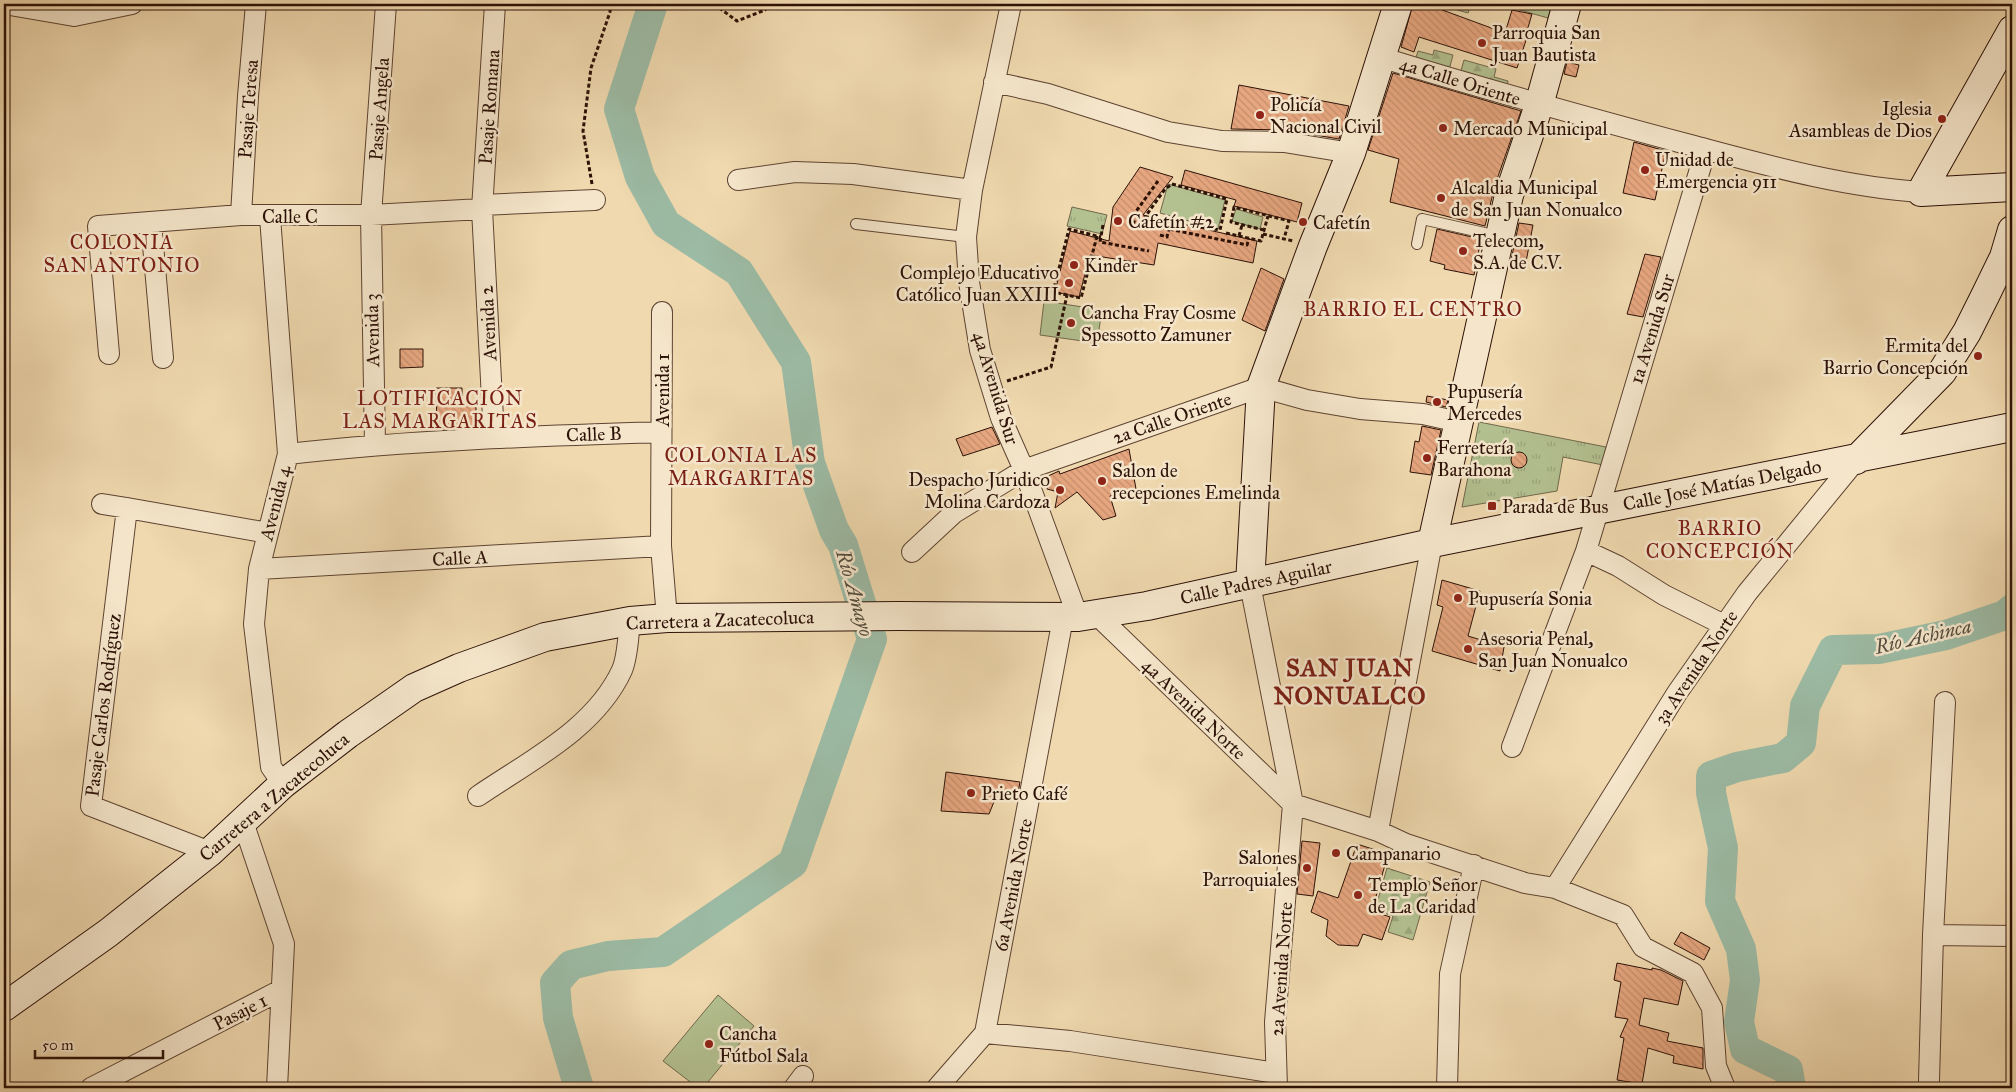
<svg xmlns="http://www.w3.org/2000/svg" width="2016" height="1092" font-family="'IM FELL Great Primer',serif">
<defs>
<pattern id="forest-firs" width="22" height="20" patternUnits="userSpaceOnUse" patternTransform="scale(1.25)"><rect width="22" height="20" fill="#b3c090"/><path d="M5 1l3.5 6h-7zM16 11l3.5 6h-7z" fill="#9aa47b"/></pattern>
<pattern id="park-tufts" width="24" height="20" patternUnits="userSpaceOnUse" patternTransform="scale(1.25)"><rect width="24" height="20" fill="#b3c090"/><path d="M3 7l-1-3M5 7V3M7 7l1-3M15 17l-1-3M17 17v-4M19 17l1-3" fill="none" stroke="#9aa47b"/></pattern>
<pattern id="building-back-hatch" width="6" height="6" patternUnits="userSpaceOnUse" patternTransform="scale(1.25)"><rect width="6" height="6" fill="#e6a67f"/><path d="M-1 5l2 2M0 0l6 6M5-1l2 2" fill="none" stroke="#c58e6c"/></pattern>
</defs>
<rect width="100%" height="100%" fill="#f0d9af"/>
<filter id="stains"><feTurbulence type="fractalNoise" baseFrequency=".004" numOctaves="4"/><feColorMatrix values="0 0 0 0 .2 0 0 0 0 .09 0 0 0 0 .02 0 0 0 .5 -.17"/></filter>
<radialGradient id="worn" r=".72"><stop offset=".6" stop-color="#630" stop-opacity="0"/><stop offset="1" stop-color="#630" stop-opacity=".3"/></radialGradient>
<path fill="#b3c090" stroke="#70684c" d="M1168 184 1225 200 1218 229 1160 213Z
M1236 209 1263 217 1260 229 1232 221Z
M1044 301 1102 310 1097 343 1040 335Z
M718 995 754 1026 703 1088H698L663 1061Z"/>
<path fill="url(#forest-firs)" stroke="#70684c" d="M1448 4H1471L1468 13 1447 7Z
M1434 50 1453 55 1449 70 1415 61 1418 51 1433 55Z
M1464 60 1496 69 1494 77 1508 81 1507 88 1460 74Z
M1387 868 1430 882 1413 940 1388 932 1393 916 1375 910Z"/>
<path fill="url(#park-tufts)" stroke="#70684c" d="M1499 4H1552L1548 18Z
M1072 207 1107 215 1102 234 1067 226Z
M1479 422 1606 447 1603 465 1563 457 1557 491 1462 507Z"/>
<g fill="none" stroke-linecap="round" stroke-linejoin="round">
<path stroke="#9cbba5" stroke-width="30" d="M579 1088 558 1018 555 983 571 965 608 956 663 952 793 863 872 639 843 545 834 530 810 463 796 362 739 272 666 224 640 177 619 109 653 4
M1791 1088 1788 1070 1745 1049 1739 1022 1745 980 1741 949 1720 901 1723 848 1711 793V776L1737 767 1783 758 1801 743 1805 706 1833 650 1879 649 1946 635 2005 615 2012 609"/>
</g>
<path fill="url(#building-back-hatch)" stroke="#2c1107" d="M1413 4H1426L1505 33 1512 10 1532 14 1527 31H1529L1517 68 1419 37 1414 52 1401 47Z
M1567 62 1579 65 1576 77 1564 74Z
M1393 73 1521 111 1495 185 1485 226 1390 202 1399 159 1368 150Z
M1239 85 1349 106 1339 139 1286 130 1231 129Z
M1634 142 1666 151 1655 200 1623 193Z
M1140 167 1173 177 1143 215 1257 241 1253 263 1158 243 1154 265 1090 255 1079 297 1055 292 1070 231 1109 241 1113 207Z
M1185 170 1302 203 1297 222 1234 206 1236 200 1181 185Z
M1519 223 1533 225 1526 262 1511 260Z
M1437 229 1481 239 1474 275 1444 269 1445 265 1430 261Z
M1645 254 1661 257 1643 317 1627 314Z
M1261 268 1284 279 1265 331 1242 320Z
M400 349H423V367L400 368Z
M436 388H462V405L476 404V427L437 429Z
M1427 396 1448 400 1446 407 1426 402Z
M1422 426 1441 430 1431 475 1410 472 1415 441 1419 442Z
M992 427 1000 444 963 456 956 439Z
M1129 449 1136 489 1110 496 1116 516 1103 520 1077 492 1055 508 1058 492 1047 489 1046 477 1059 471 1060 474Z
M1511 460a8 8 0 1 1 16 0a8 8 0 1 1-16 0Z
M1442 580 1480 591 1468 636 1504 647 1500 671 1432 651 1443 607 1437 605Z
M946 772 1020 782 1018 793 998 792 989 814 941 811Z
M1302 841 1320 843 1313 896 1297 894Z
M1357 844 1388 854 1372 911 1390 917 1382 940 1363 934 1358 946 1338 945 1326 936 1328 920 1311 912 1318 891 1338 898Z
M1681 932 1710 948 1704 960 1674 944Z
M1617 963 1652 970V968L1661 970 1683 981 1678 1005 1644 998 1639 1025 1669 1033 1667 1041 1703 1048V1069L1673 1063 1674 1056 1648 1048 1642 1084 1617 1080 1624 1038 1620 1037 1628 1019 1615 1017 1621 982 1614 980Z"/>
<g fill="none" stroke-linecap="round" stroke-linejoin="round">
<g stroke="#5d4331" stroke-width="12">
<path id="lane" d="M856 224 966 237
M1417 244 1422 219 1498 236"/>
</g>
<g stroke="#5d4331" stroke-width="22">
<path id="street" d="M4 4 74 16 132 4
M1011 4 972 190 966 237 969 282 980 350 1001 418 1024 470 1078 617
M1380 57C1484 89 1589 118 1694 146 1769 166 1844 187 1921 192
M994 82 1048 94 1168 132 1222 141 1284 142 1351 153
M738 180 795 172 853 174 972 190
M482 205 595 200
M241 215 248 96 256 4
M270 217 288 454 259 569 254 624 271 767 283 784
M151 222 163 358
M662 312 661 546 667 618
M109 354 98 226 241 215H371L482 209
M494 437 482 209 495 4
M375 445 371 215 386 4
M288 454C412 440 536 436 661 432
M102 504 127 508
M1586 551 1618 566 1664 595 1724 625
M912 552 954 513 1024 470 1261 387 1307 400 1360 409 1423 414 1459 422
M259 569 661 546
M1250 584 1293 804 1275 1022 1277 1088
M1096 614 1293 804 1378 831 1406 844 1525 883 1555 888 1623 915 1643 947 1693 973 1712 1008 1716 1066 1725 1088
M1512 747 1586 551 1706 149
M478 796C529 761 595 729 622 670 628 656 628 636 630 621
M243 822 284 944 277 1088
M1378 831 1432 543
M210 852 91 806 127 508 268 533
M1555 888 1677 693 1747 593 1856 460
M1933 935 2012 936
M985 1033 1070 1041 1276 1073
M1929 1081 1933 935 1945 702
M91 1088 281 990
M794 1088 803 1076
M937 1088 985 1033 1063 618
M1447 1088 1450 974 1474 865"/>
</g>
<g stroke="#2c1107" stroke-width="30">
<path id="secondary" d="M1921 192 2012 30
M1921 192 2012 187
M1856 460 1942 372 1967 332 1986 294 2004 257 2012 230
M1432 543 1509 195 1539 105 1567 4
M1250 584 1261 387 1313 246 1351 153 1398 4
M4 1007 108 933 210 852 283 784 348 734 414 688 459 668 545 637 630 621 667 618 899 616 1078 617 1147 606 1432 543 2012 427"/>
</g>
<path stroke="#2c1107" stroke-width="3" stroke-dasharray="4 2.5" stroke-linecap="butt" d="M714 4 737 21 765 10 769 4
M1158 181 1129 221 1247 245 1249 238
M592 184 583 131 591 68 610 12V4
M1172 184 1227 199 1220 230 1145 217 1165 189Z
M1103 225 1100 242 1149 251
M1264 230 1231 222 1234 207 1289 221 1284 239
M1226 233 1261 241 1268 216
M1263 234 1293 241
M1160 235 1167 237 1169 228
M1097 236 1081 298 1053 292 1069 229 1101 237
M1239 236 1242 225
M1007 381 1051 367 1067 295"/>
<use href="#lane" stroke="#f5e6cb" stroke-width="10"/>
<use href="#street" stroke="#f5e6cb" stroke-width="20"/>
<use href="#secondary" stroke="#f5e6cb" stroke-width="28"/>
</g>
<g fill="#8f2418" stroke="#f5e6cb" stroke-width="2">
<circle cx="1482" cy="43" r="5"/>
<circle cx="1260" cy="115" r="5"/>
<circle cx="1942" cy="119" r="5"/>
<circle cx="1443" cy="128" r="5"/>
<circle cx="1645" cy="170" r="5"/>
<circle cx="1441" cy="198" r="5"/>
<circle cx="1118" cy="221" r="5"/>
<circle cx="1303" cy="222" r="5"/>
<circle cx="1463" cy="251" r="5"/>
<circle cx="1074" cy="265" r="5"/>
<circle cx="1069" cy="283" r="5"/>
<circle cx="1071" cy="323" r="5"/>
<circle cx="1978" cy="356" r="5"/>
<circle cx="1437" cy="402" r="5"/>
<circle cx="1427" cy="458" r="5"/>
<circle cx="1102" cy="481" r="5"/>
<circle cx="1060" cy="490" r="5"/>
<rect x="1487" y="501" width="10" height="10" rx="2.5"/>
<circle cx="1458" cy="598" r="5"/>
<circle cx="1468" cy="649" r="5"/>
<circle cx="971" cy="793" r="5"/>
<circle cx="1336" cy="853" r="5"/>
<circle cx="1307" cy="868" r="5"/>
<circle cx="1358" cy="895" r="5"/>
<circle cx="709" cy="1044" r="5"/>
</g>
<g text-anchor="middle" dominant-baseline="central" stroke-width="5" stroke-linejoin="round" paint-order="stroke">
<g font-size="19" fill="#2c1107" stroke="#f5e6cb" text-anchor="start">
<text x="1492" y="32">Parroquia San<tspan x="1492" dy="22">Juan Bautista</tspan></text>
<text x="1270" y="104">Policía<tspan x="1270" dy="22">Nacional Civil</tspan></text>
<text x="1932" y="108" text-anchor="end">Iglesia<tspan x="1932" dy="22">Asambleas de Dios</tspan></text>
<text x="1453" y="128">Mercado Municipal</text>
<text x="1655" y="159">Unidad de<tspan x="1655" dy="22">Emergencia 911</tspan></text>
<text x="1451" y="187">Alcaldia Municipal<tspan x="1451" dy="22">de San Juan Nonualco</tspan></text>
<text x="1128" y="221">Cafetín #2</text>
<text x="1313" y="222">Cafetín</text>
<text x="1473" y="240">Telecom,<tspan x="1473" dy="22">S.A. de C.V.</tspan></text>
<text x="1084" y="265">Kinder</text>
<text x="1059" y="272" text-anchor="end">Complejo Educativo<tspan x="1059" dy="22">Católico Juan XXIII</tspan></text>
<text x="1081" y="312">Cancha Fray Cosme<tspan x="1081" dy="22">Spessotto Zamuner</tspan></text>
<text x="1968" y="345" text-anchor="end">Ermita del<tspan x="1968" dy="22">Barrio Concepción</tspan></text>
<text x="1447" y="391">Pupusería<tspan x="1447" dy="22">Mercedes</tspan></text>
<text x="1437" y="447">Ferretería<tspan x="1437" dy="22">Barahona</tspan></text>
<text x="1112" y="470">Salon de<tspan x="1112" dy="22">recepciones Emelinda</tspan></text>
<text x="1050" y="479" text-anchor="end">Despacho Juridico<tspan x="1050" dy="22">Molina Cardoza</tspan></text>
<text x="1502" y="506">Parada de Bus</text>
<text x="1468" y="598">Pupusería Sonia</text>
<text x="1478" y="638">Asesoria Penal,<tspan x="1478" dy="22">San Juan Nonualco</tspan></text>
<text x="981" y="793">Prieto Café</text>
<text x="1346" y="853">Campanario</text>
<text x="1297" y="857" text-anchor="end">Salones<tspan x="1297" dy="22">Parroquiales</tspan></text>
<text x="1368" y="884">Templo Señor<tspan x="1368" dy="22">de La Caridad</tspan></text>
<text x="719" y="1033">Cancha<tspan x="719" dy="22">Fútbol Sala</tspan></text>
</g>
<g font-size="19" fill="#2c1107" stroke="#f5e6cb">
<text transform="translate(1460 81) rotate(17)">4a Calle Oriente</text>
<text transform="translate(489 107) rotate(-86)">Pasaje Romana</text>
<text transform="translate(248 109) rotate(-86)">Pasaje Teresa</text>
<text transform="translate(379 109) rotate(-86)">Pasaje Angela</text>
<text x="290" y="216">Calle C</text>
<text transform="translate(488 323) rotate(-93)">Avenida 2</text>
<text transform="translate(1652 329) rotate(-73)">1a Avenida Sur</text>
<text transform="translate(372 330) rotate(-91)">Avenida 3</text>
<text transform="translate(996 388) rotate(73)">4a Avenida Sur</text>
<text transform="translate(662 390) rotate(-90)">Avenida 1</text>
<text transform="translate(1172 418) rotate(-19)">2a Calle Oriente</text>
<text transform="translate(594 434) rotate(-2)">Calle B</text>
<text transform="translate(1722 485) rotate(-11)">Calle José Matías Delgado</text>
<text transform="translate(275 503) rotate(-76)">Avenida 4</text>
<text transform="translate(460 558) rotate(-3)">Calle A</text>
<text transform="translate(1256 582) rotate(-12)">Calle Padres Aguilar</text>
<text transform="translate(720 620) rotate(-2)">Carretera a Zacatecoluca</text>
<text transform="translate(1696 667) rotate(-56)">3a Avenida Norte</text>
<text transform="translate(103 705) rotate(-83)">Pasaje Carlos Rodríguez</text>
<text transform="translate(1194 709) rotate(44)">4a Avenida Norte</text>
<text transform="translate(274 797) rotate(-40)">Carretera a Zacatecoluca</text>
<text transform="translate(1013 885) rotate(-79)">6a Avenida Norte</text>
<text transform="translate(1281 969) rotate(-86)">2a Avenida Norte</text>
<text transform="translate(240 1012) rotate(-27)">Pasaje 1</text>
</g>
<g font-size="20" letter-spacing="1" fill="#7a1f14" stroke="#f5e6cb">
<text x="122" y="242">COLONIA<tspan x="122" dy="23">SAN ANTONIO</tspan></text>
<text x="1413" y="309">BARRIO EL CENTRO</text>
<text x="440" y="398">LOTIFICACIÓN<tspan x="440" dy="23">LAS MARGARITAS</tspan></text>
<text x="741" y="455">COLONIA LAS<tspan x="741" dy="23">MARGARITAS</tspan></text>
<text x="1720" y="528">BARRIO<tspan x="1720" dy="23">CONCEPCIÓN</tspan></text>
</g>
<g font-size="20" font-style="italic" fill="#534c3e" stroke="#f5e6cb">
<text transform="translate(855 593) rotate(74)">Río Amayo</text>
<text transform="translate(1923 636) rotate(-13)">Río Achinca</text>
</g>
<g font-size="24" font-weight="bold" letter-spacing="1" fill="#7a1f14" stroke="#f5e6cb">
<text x="1350" y="668">SAN JUAN<tspan x="1350" dy="28">NONUALCO</tspan></text>
</g>
</g>
<rect width="2016" height="1092" fill="none" stroke="#f0d9af" stroke-width="20"/>
<rect x="5" y="5" width="2006" height="1082" fill="none" stroke="#2c1107" stroke-width="2.5"/>
<rect x="10" y="10" width="1996" height="1072" fill="none" stroke="#2c1107"/>
<path d="M35 1050v8h128v-8" fill="none" stroke="#2c1107" stroke-width="2.5"/>
<text x="42" y="1050" font-size="15" fill="#2c1107" stroke="#f5e6cb" stroke-width="4" paint-order="stroke">50 m</text>
<rect width="100%" height="100%" filter="url(#stains)"/>
<rect width="100%" height="100%" fill="url(#worn)"/>
</svg>
